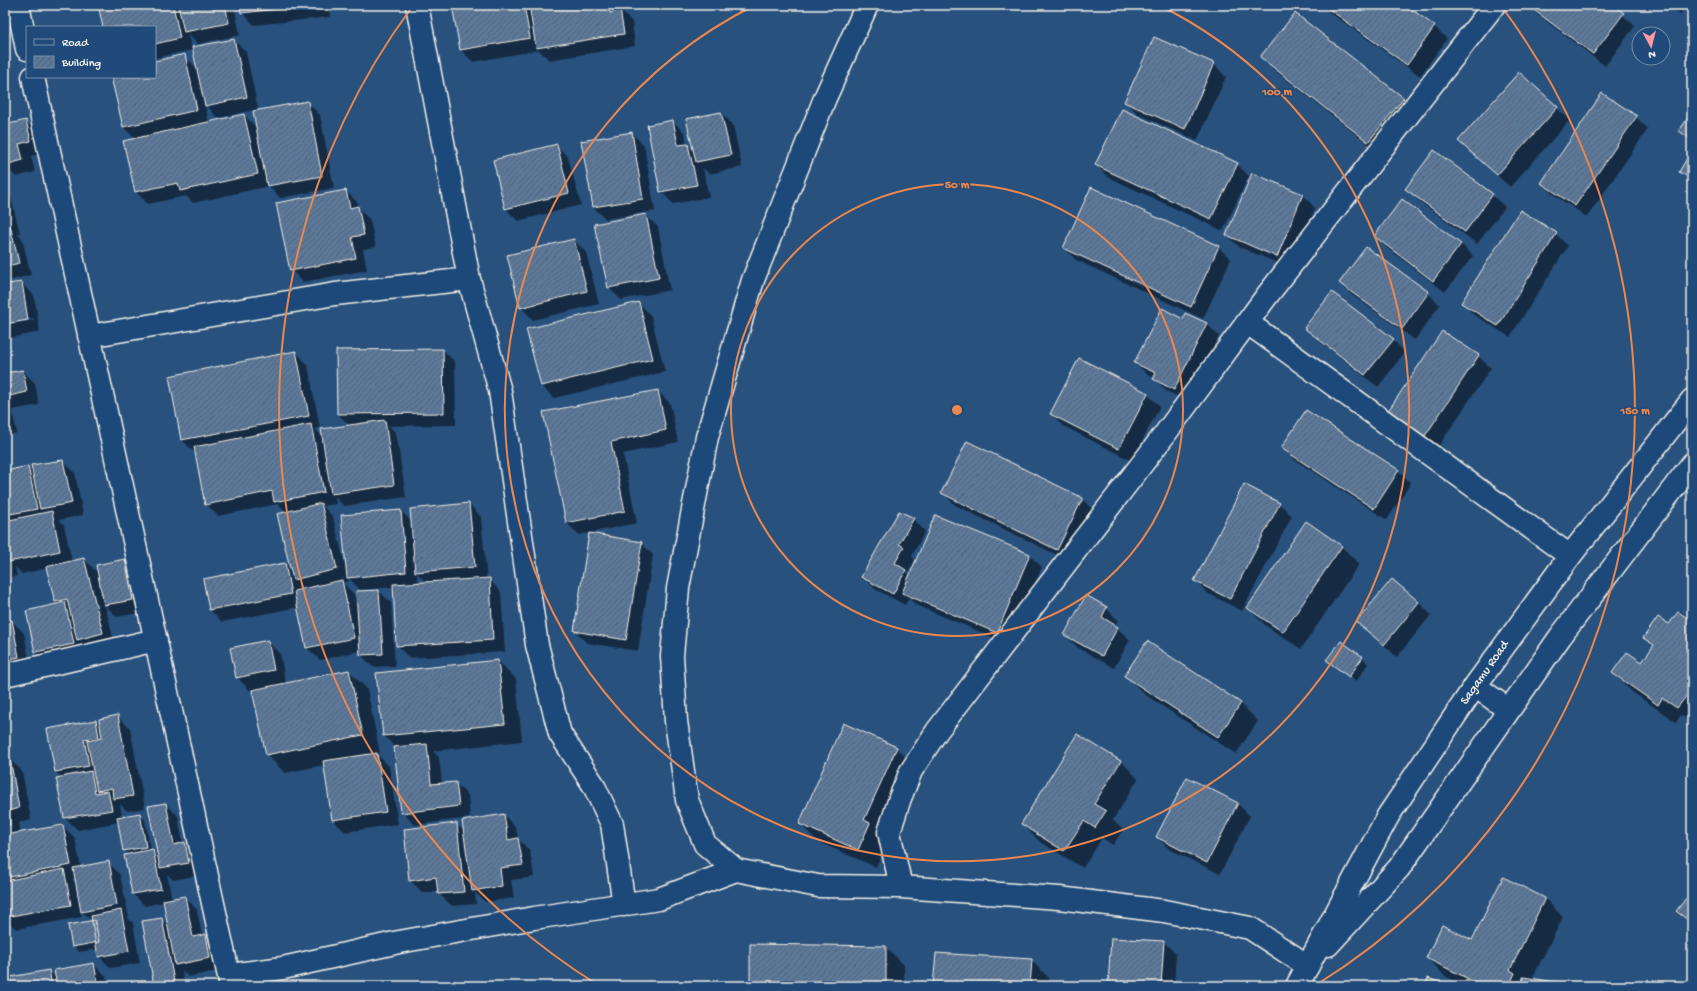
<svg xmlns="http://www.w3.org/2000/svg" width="1697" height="991" font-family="'Gochi Hand',sans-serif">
<defs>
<pattern id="building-hatch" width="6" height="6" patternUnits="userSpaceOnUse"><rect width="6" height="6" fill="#5b7899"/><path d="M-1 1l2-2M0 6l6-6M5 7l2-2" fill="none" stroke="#536274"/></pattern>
</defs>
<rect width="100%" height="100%" fill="#28517e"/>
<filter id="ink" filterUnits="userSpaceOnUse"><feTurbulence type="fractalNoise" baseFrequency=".025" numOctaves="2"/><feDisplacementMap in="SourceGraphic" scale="8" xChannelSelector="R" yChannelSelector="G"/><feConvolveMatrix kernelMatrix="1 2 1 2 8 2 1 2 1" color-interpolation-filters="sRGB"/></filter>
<g filter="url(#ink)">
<path fill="#0007" fill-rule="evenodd" d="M99 5H234L240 35 198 44 188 35 192 50 155 58V27H104Z
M241 5H345L329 7 330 17 254 25 242 12Z
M453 5H610L617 12 620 10 632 22 635 46 549 60 539 50 473 62 461 50Z
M1319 5H1404L1435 27 1447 39 1420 76Z
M1528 5H1611L1635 26 1605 66 1538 15Z
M1667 5H1687L1680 15Z
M1155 38 1214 64 1226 77 1197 141 1138 114 1126 102Z
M234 40 246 52 258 109 218 118 205 104 209 123 244 115 257 128 307 102 320 115 334 188 280 198 269 186 193 203 186 196 148 204 136 192 124 142 136 139 123 127 112 77H155V62L184 56 198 69Z
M1261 57 1403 99 1415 111 1381 154 1273 69Z
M1519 74 1570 120 1510 187 1459 141Z
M721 113 733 125 742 167 709 174 703 168 709 197 673 204 661 191 673 121 685 133 687 145 694 151Z
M1692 114V143L1680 131Z
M1636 117 1648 129 1587 217 1554 195 1542 183Z
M26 121 38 133 43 153 31 156 35 172 16 177 5 166V126Z
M631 133 644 145 655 211 606 219 593 207Z
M556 145 568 157 581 205 518 221 506 209 494 161Z
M1434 152 1492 195 1505 207 1477 244 1419 201 1407 188Z
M1692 153V181L1680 171Z
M1237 164 1249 176 1223 231 1108 177 1096 165Z
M1252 174 1303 195 1315 208 1290 268 1239 247 1227 235Z
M5 190 10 194 20 233 17 234 22 238 31 275 8 281 12 284 21 283 34 295 40 332 5 339V325L34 320 33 318 5 323Z
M346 191 358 203 359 209 370 220 376 247 363 249 367 270 303 282 291 270Z
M1402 200 1461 244 1473 256 1445 292 1387 248 1375 236Z
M645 215 658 227 670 290 621 300 608 287Z
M1556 234 1568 246 1510 337 1474 315 1462 302Z
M574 240 586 252 599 304 533 320 521 307Z
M1218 247 1231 259 1203 319 1076 260 1064 248Z
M1340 283 1428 293 1440 305 1415 340 1352 295Z
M639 303 651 316 665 372 554 398 541 386Z
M1186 314 1207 324 1219 336 1187 401 1166 391 1154 378 1148 375 1135 363 1183 320Z
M1306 328 1393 340 1405 352 1378 387 1318 340Z
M1442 332 1478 356 1491 368 1434 453 1398 429Z
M443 350 455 362 456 425 389 426 396 433 406 497 344 506 335 497 336 504 323 506 333 517 346 569 401 511 412 522 469 504 481 517 487 580 489 579 501 592 505 652 409 658 397 645 394 587 360 590 348 577 349 581 343 583 354 594 356 606 379 591 391 603 395 666 373 667 361 655 360 651 320 660 307 648 299 607 222 622 209 609 285 564 292 572 287 513 278 504 218 516 206 504 196 451 194 452 182 440 296 352 308 365 320 428 315 429 324 438 350 426 338 414ZM417 573 427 583H418ZM298 584 304 590 299 591Z
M23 371 35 383 39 405 12 410 17 433 5 436V374Z
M658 391 670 403 678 442 623 454 637 523 579 535 567 523 544 413Z
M1147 394 1160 406 1132 461 1063 426 1051 414Z
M1306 412 1399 471 1411 483 1387 520 1295 460 1282 448Z
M63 461 75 473 83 515 59 520 64 525 72 562 84 559 98 573 124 560 137 573 144 612 117 617 105 605 115 645 90 652 83 645 85 656 48 664 36 652 27 611 59 605 55 602 47 568 22 574 15 567 17 576 5 579V472L28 467 34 473Z
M1244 486 1280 504 1292 516 1242 611 1207 593 1195 580Z
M943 493 1082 499 1094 511 1069 561 955 505Z
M913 519 925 531 912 556 915 560 908 573 911 576 1029 555 1042 567 1009 644 916 605 909 598 905 605 875 589 863 577Z
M590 535 641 543 653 555 638 651 587 643 575 631Z
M1341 546 1359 564 1301 649 1266 626 1248 608Z
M1419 602 1431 615 1397 657 1358 622Z
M1106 608 1118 620 1115 626 1130 640 1114 668 1077 647 1065 635Z
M12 621 24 633 31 669 5 674V622Z
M1692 623V723L1681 715 1676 722 1631 691 1613 673 1642 664 1654 647 1645 638 1670 626Z
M267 641 280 654 286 684 349 671 367 689 380 753 377 754 389 766 398 824 345 832 333 820 324 765 285 773 267 755 253 689 249 690 237 677Z
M1363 658 1368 664 1356 682 1328 660Z
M498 661 516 679 522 741 433 751 439 757 442 784 455 783 468 795 470 818 414 825 402 812 395 747 384 736 377 674Z
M1126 676 1240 703 1258 721 1236 754 1144 694Z
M117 716 130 728 145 808 127 811 120 804 122 817 139 814 145 820 151 851 153 850 158 856 166 804 178 816 183 844 197 856 200 875 173 880 167 874 172 900 185 897 197 910 202 936 205 935 217 947 222 970 188 977 182 970 184 986H157L155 984 162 919 168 925 164 902 145 906 133 894 129 855 124 850 119 822 78 830 65 818 58 778H62L56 772 96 721 101 726Z
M896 748 914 766 887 842 876 867 818 842 800 824Z
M9 759 22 771 31 820 19 823 21 833 63 826 75 838 81 868 108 862 120 875 129 917H127L133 923 140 963 111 968 99 956 98 949 79 952 73 946 92 921 81 911 82 917 16 929 5 918V760ZM76 878 77 884 72 879Z
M1121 761 1138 779 1113 820 1123 830 1113 845 1102 838 1083 868 1040 842 1022 824Z
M1237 803 1250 816 1220 874 1169 849 1157 837Z
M504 815 516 828 518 839 530 851 534 877 511 880 514 898 485 902 475 892 476 904 452 906 439 894V891L423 893 410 880 456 824 464 831Z
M1504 879 1545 899 1563 917 1532 979 1576 986H1465L1445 976 1427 958 1473 941Z
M1692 893V925L1678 911Z
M1164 942 1176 954 1174 986H1111L1109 984Z
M886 947 904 965V986H751Z
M1031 960 1049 978V986H934Z
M93 964 106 976 108 986H5V979L49 971 57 979Z"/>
<path fill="url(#building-hatch)" stroke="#f4f1e8" d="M98 5H173L180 38 155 44V27H103Z
M178 5H225L229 23 184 32Z
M240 5H316L241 13Z
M452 5H524L530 38 460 50Z
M529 5H608L610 13 620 9 624 34 536 48Z
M1323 5H1405L1435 26 1407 65Z
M1527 5H1613L1624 13 1593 54Z
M1295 13 1404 98 1368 142 1260 57Z
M1154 37 1214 63 1185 129 1124 102Z
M234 39 247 97 205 106 192 47Z
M185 54 197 110 123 127 111 77H155V61Z
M1519 72 1558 107 1497 175 1458 141Z
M1602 93 1637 116 1575 206 1541 183Z
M308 101 322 176 267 186 253 111Z
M1122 109 1238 163 1211 219 1095 165Z
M721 112 731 155 696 162 686 119Z
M1692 112V140L1679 131Z
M244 114 258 174 180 191 178 183 135 192 123 141Z
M26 120 31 141 19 144 23 160 5 165V125Z
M673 120 678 145 688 144 697 185 660 192 647 125Z
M632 132 643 199 593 207 581 141Z
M557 144 569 193 505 209 493 160Z
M1434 150 1493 194 1465 232 1405 189Z
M1691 151 1692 152V179L1679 172Z
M1252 173 1303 194 1277 257 1226 235Z
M1091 187 1219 246 1191 307 1063 248Z
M346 190 350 208 358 206 364 235 352 237 356 258 290 271 276 203Z
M1402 199 1461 244 1433 281 1374 236Z
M1520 210 1557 233 1498 326 1461 303Z
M646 214 659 278 608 288 594 224Z
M10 225 19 263 5 267V226Z
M574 239 587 291 520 308 507 255Z
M1366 247 1429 292 1402 329 1339 283Z
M5 278H7V284L22 282 28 320 5 324Z
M1332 292 1394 339 1365 375 1304 328Z
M639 302 653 359 541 386 526 329Z
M1162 308 1183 319 1185 313 1207 323 1174 390 1153 379 1156 373 1134 363Z
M1442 331 1479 355 1421 442 1384 417Z
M443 349 444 413 337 414 336 350Z
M296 351 309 416 181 440 169 376Z
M1079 358 1148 393 1119 449 1050 414Z
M23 370 27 392 5 397V373Z
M658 390 666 430 611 442 625 511 566 523 543 412Z
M1306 410 1399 470 1374 509 1281 448Z
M385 420 394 485 331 494 321 429Z
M311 424 324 492 274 502 272 491 205 505 194 447Z
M967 441 1083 498 1057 550 941 493Z
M63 460 72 503 40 509 31 465Z
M28 466 37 509 5 515V471Z
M1244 484 1280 503 1230 599 1194 581Z
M321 503 337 569 293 580 277 514Z
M469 503 475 567 415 572 410 509Z
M401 510 406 572 347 578 341 515Z
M52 511 60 551 9 562 5 544V521Z
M899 511 914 518 899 544 904 547 895 563 906 570 893 594 861 577Z
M935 515 1030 554 997 633 902 593Z
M1306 521 1342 546 1283 632 1247 608Z
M589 533 642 542 626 640 574 631Z
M84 558 103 633 77 640 67 599 55 602 46 567Z
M125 559 133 600 104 605 96 565Z
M285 563 291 594 209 610 203 579Z
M490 578 493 640 396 646 393 584Z
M1392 579 1419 602 1384 645 1356 622Z
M342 580 354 638 306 648 294 591Z
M379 590 383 654 360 655 356 591Z
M1086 595 1107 607 1102 617 1118 627 1102 656 1064 635Z
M65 602 74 644 35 652 26 611Z
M1678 612 1692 621V697L1688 694 1677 708 1662 698 1658 705 1612 673 1627 652 1642 662 1654 645 1643 638 1658 617 1669 624Z
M12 620 19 657 5 660V621Z
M268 640 274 670 236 678 230 648Z
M1147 641 1241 703 1218 737 1124 676Z
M1341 641 1363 657 1349 677 1326 660Z
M498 660 505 724 383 736 376 673Z
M349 670 363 735 266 755 252 690Z
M118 715 133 796 113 799 112 788 97 791 87 741 102 738 99 719Z
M96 720 99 737 84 739 89 766 55 772 47 729Z
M843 723 897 747 864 820 870 823 858 850 799 824Z
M1077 734 1121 761 1094 804 1106 811 1095 828 1084 821 1064 851 1021 824Z
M427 744 431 784 456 782 459 806 401 813 394 747Z
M377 753 386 812 332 820 323 761Z
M10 758 19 808 8 811 10 825 5 826V759Z
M91 771 95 793 108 791 112 810 64 818 56 778Z
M1187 777 1238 803 1207 863 1156 837Z
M166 803 174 845 185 842 189 863 160 868 148 806Z
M140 813 146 847 123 851 117 817Z
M504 814 508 840 518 838 523 865 500 868 502 886 472 891 462 821Z
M457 823 464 892 438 894 436 877 409 881 404 829Z
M63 825 71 865 5 878V835Z
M153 849 161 889 132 894 124 855Z
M109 861 117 905 81 912 73 868Z
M64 869 71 905 5 917V881Z
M1503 877 1545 898 1510 970 1515 973 1509 986H1483L1426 958 1442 925 1472 940Z
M1692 891V923L1676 911Z
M185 896 193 937 206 934 210 958 175 965 163 900Z
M121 910 129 951 98 957 91 916Z
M162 918 174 981 154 985 142 921Z
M95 920 99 942 72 947 68 925Z
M1111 938 1164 941 1161 986 1108 985Z
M750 944 886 946V986H750Z
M936 953 1032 959 1030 986H933Z
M94 963 98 986H57L54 970Z
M49 970 52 986H5V978Z
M1523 977 1583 986H1522Z
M1428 978 1450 986H1425Z"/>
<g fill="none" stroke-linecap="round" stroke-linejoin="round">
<g stroke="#f4f1e8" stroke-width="25">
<path id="minor" d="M18 5 27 49
M417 5 469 279 500 391 537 645 560 734 593 784 612 824 624 905
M867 5 825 98 753 280 707 437 678 588 672 656 676 721 687 800 705 844 736 870 818 886 901 887 1059 898 1164 911 1250 928 1308 966
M33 77 231 986
M1248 323 1570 556
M89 336 335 294 469 279
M5 675 156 640
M901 887 889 832 900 798 911 771 937 731 1165 434 1266 297 1494 5
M229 975 283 968 399 942 534 918 659 899 736 870"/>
</g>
<g stroke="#f4f1e8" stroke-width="25">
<path id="highway" d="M1475 686 1509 710
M1328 945 1399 868 1560 637 1692 464
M1297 986 1388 816 1475 686 1570 556 1692 400"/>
</g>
<use href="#minor" stroke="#1f4a7a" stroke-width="22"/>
<use href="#highway" stroke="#1f4a7a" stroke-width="22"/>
</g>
</g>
<g fill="none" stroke="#ec874e" stroke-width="2">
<circle cx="957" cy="410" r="226"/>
<path d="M1159 5A452 452 0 1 1 755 5"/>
<path d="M598 985A678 678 0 0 1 412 7M1502 7A678 678 0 0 1 1316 985"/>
</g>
<g text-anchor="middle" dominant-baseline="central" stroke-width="3" stroke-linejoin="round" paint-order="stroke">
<g font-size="13" fill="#f4f1e8" stroke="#1f4a7a">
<text transform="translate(1485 673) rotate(-55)">Sagamu Road</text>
</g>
</g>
<circle cx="957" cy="410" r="6" fill="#ec874e" stroke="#1f4a7a" stroke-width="2"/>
<g font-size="12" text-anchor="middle" font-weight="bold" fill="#ec874e" stroke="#1f4a7a" stroke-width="3" stroke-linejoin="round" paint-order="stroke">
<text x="1277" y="95">100 m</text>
<text x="957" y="188">50 m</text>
<text x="1635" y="414">150 m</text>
</g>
<rect width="1697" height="991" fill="none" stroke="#1f4a7a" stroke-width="20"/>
<rect x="10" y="10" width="1677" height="971" fill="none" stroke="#f4f1e8" stroke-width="1.5" filter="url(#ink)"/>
<rect x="26" y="26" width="130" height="52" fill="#1f4a7a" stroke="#748da6"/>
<rect x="34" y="39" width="20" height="6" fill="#1f4a7a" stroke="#748da6"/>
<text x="62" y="46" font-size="12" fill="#f4f1e8">Road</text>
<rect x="34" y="56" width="20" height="12" fill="url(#building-hatch)" stroke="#748da6"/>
<text x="62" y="66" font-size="12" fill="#f4f1e8">Building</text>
<g transform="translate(1651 46) rotate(173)"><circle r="19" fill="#1f4a7a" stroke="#748da6"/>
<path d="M0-3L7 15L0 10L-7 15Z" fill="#ff9aa2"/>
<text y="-6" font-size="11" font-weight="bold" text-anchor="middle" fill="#f4f1e8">N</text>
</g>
</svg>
